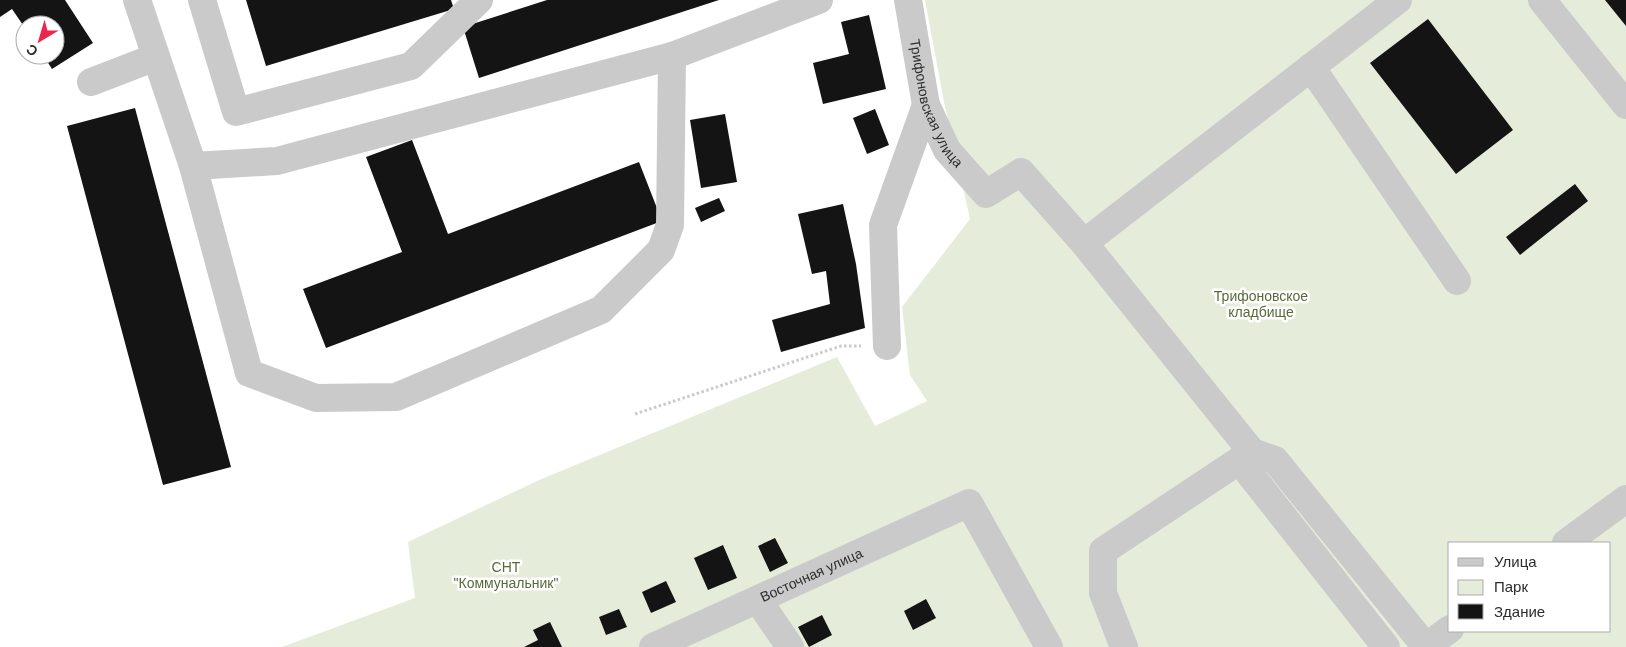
<svg xmlns="http://www.w3.org/2000/svg" width="1626" height="647" font-family="Arial,sans-serif">
<rect width="100%" height="100%" fill="#fff"/>
<path fill="#e6ecda" fill-rule="evenodd" d="M925 0H1626V647H282L415 598 408 542 539 480 837 357 875 426 927 401 910 375 902 307 970 219 944 102ZM1450 543H1610V631H1450Z"/>
<path fill="#141414" d="M0 0H65L93 43 52 69 43 55H55V25H25V28L12 9 0 17Z
M246 0H451L454 9 266 66Z
M547 0H719L479 78 463 27Z
M1605 0H1626V26Z
M869 15 886 89 823 104 813 63 849 54 841 22Z
M1428 19 1513 130 1456 174 1370 63Z
M135 108 231 467 163 485 67 126Z
M875 109 889 145 867 154 853 118Z
M725 114 737 182 701 188 690 120Z
M412 140 448 234 639 162 662 221 326 348 303 289 402 252 366 157Z
M1575 184 1588 201 1520 255 1506 237Z
M719 198 725 211 701 222 695 208Z
M843 204 856 264 865 328 781 352 772 320 830 304 826 271 812 274 798 214Z
M775 538 788 563 770 572 758 546Z
M723 545 737 578 708 590 694 558Z
M666 581 676 602 651 613 642 592Z
M926 599 936 618 913 630 904 611Z
M619 609 627 627 606 635 599 617Z
M822 615 832 635 809 647 798 627Z
M550 622 562 647H524L538 640 533 630Z"/>
<g fill="none" stroke-linecap="round" stroke-linejoin="round">
<path stroke="#cacaca" stroke-width="3" stroke-dasharray="2.5 2.5" stroke-linecap="butt" d="M635 414 841 346H861"/>
<g stroke="#cacaca" stroke-width="28">
<path d="M137 0 193 166 277 161 672 56 819 0"/>
<path d="M202 0 236 112 411 66 479 0"/>
<path id="s1" d="M908 0 926 105 947 150 986 194 1021 172 1084 243"/>
<path d="M1398 0 1084 243 1252 452 1275 460 1426 647"/>
<path d="M1542 0 1626 105"/>
<path d="M1311 67 1457 281"/>
<path d="M91 82 156 57"/>
<path d="M193 166 249 373 316 398 396 397 601 310 661 250 670 225 672 56"/>
<path d="M887 346 883 225 926 105"/>
<path d="M1252 452 1249 473 1386 647"/>
<path d="M1566 543 1626 499"/>
<path d="M758 600 790 647"/>
<path id="s2" d="M653 647 969 503 1049 647"/>
<path d="M1124 647 1103 593V551L1252 452"/>
<path d="M1426 647 1450 629"/>
</g>
</g>
<g text-anchor="middle" dominant-baseline="central" stroke-width="5" stroke-linejoin="round" paint-order="stroke">
<g font-size="14" fill="#2d2d2d" stroke="#fff">
<text stroke="none"><textPath href="#s1" startOffset="108">Трифоновская улица</textPath></text>
<text stroke="none"><textPath href="#s2" startOffset="174">Восточная улица</textPath></text>
</g>
<g font-size="14" fill="#566b39" stroke="#fff">
<text x="1261" y="296">Трифоновское<tspan x="1261" dy="16">кладбище</tspan></text>
<text x="506" y="567">СНТ<tspan x="506" dy="16">"Коммунальник"</tspan></text>
</g>
</g>
<rect x="1448" y="542" width="162" height="90" fill="#ffffff" stroke="#ababab"/>
<rect x="1458" y="558" width="25" height="8" fill="#cacaca" stroke="#ababab"/>
<text x="1494" y="567" font-size="15" fill="#2d2d2d">Улица</text>
<rect x="1458" y="580" width="25" height="15" fill="#e6ecda" stroke="#ababab"/>
<text x="1494" y="592" font-size="15" fill="#2d2d2d">Парк</text>
<rect x="1458" y="604" width="25" height="15" fill="#141414" stroke="#ababab"/>
<text x="1494" y="617" font-size="15" fill="#2d2d2d">Здание</text>
<g transform="translate(40 40) rotate(218)"><circle r="24" fill="#ffffff" stroke="#ababab"/>
<path d="M0-4L9 19L0 12L-9 19Z" fill="#ed264e"/>
<text y="-8" font-size="14" font-weight="bold" text-anchor="middle" fill="#2d2d2d">С</text>
</g>
</svg>
